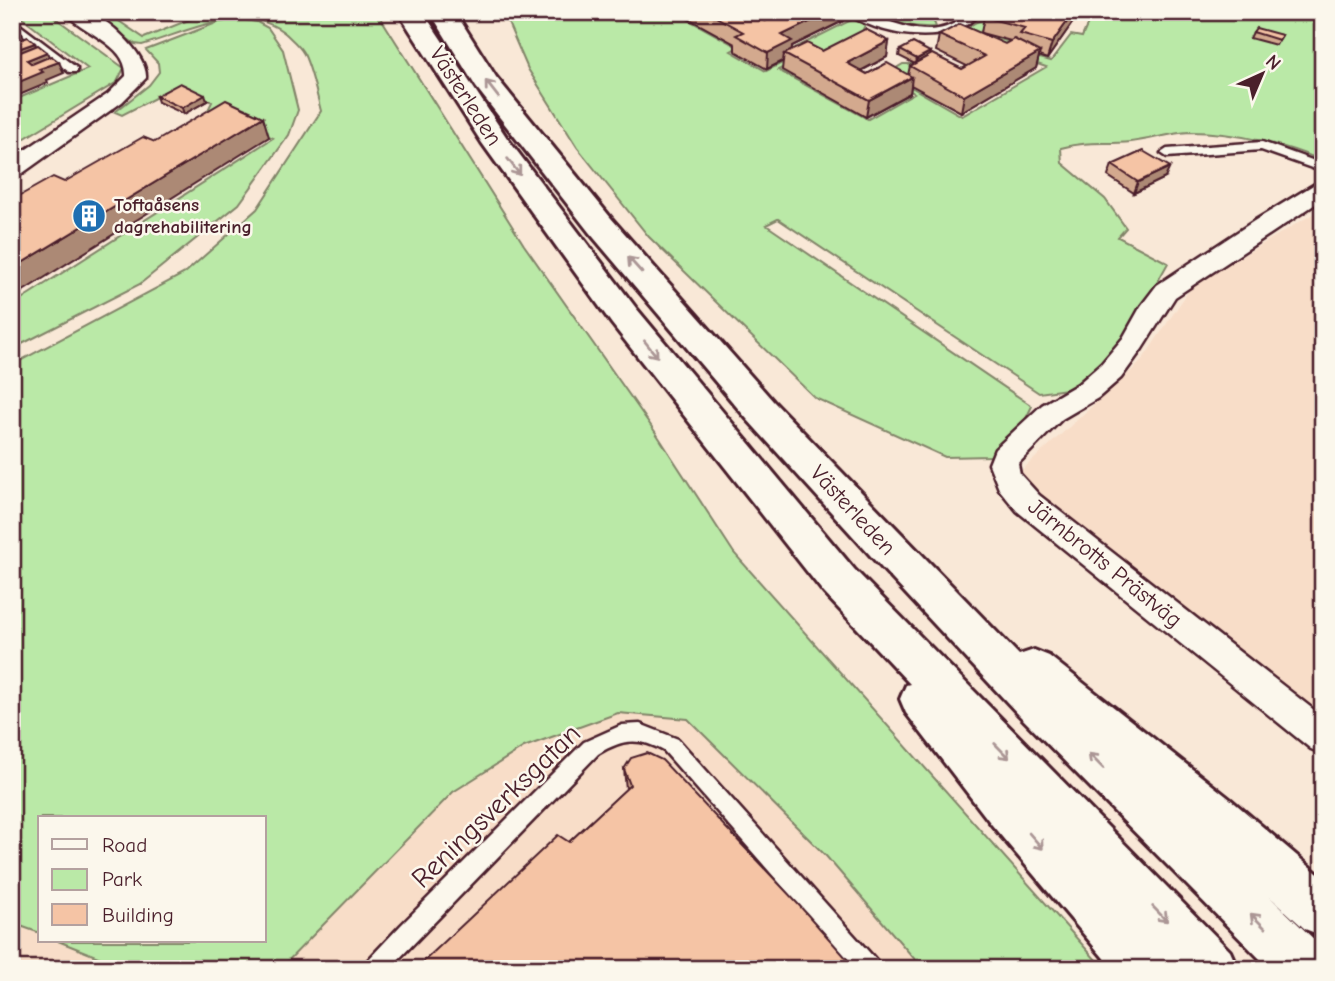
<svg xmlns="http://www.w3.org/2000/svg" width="1335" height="981" font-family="'Comic Neue',sans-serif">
<rect width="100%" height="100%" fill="#f9e8d7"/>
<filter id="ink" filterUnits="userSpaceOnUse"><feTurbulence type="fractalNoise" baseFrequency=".0143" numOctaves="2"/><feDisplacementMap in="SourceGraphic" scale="14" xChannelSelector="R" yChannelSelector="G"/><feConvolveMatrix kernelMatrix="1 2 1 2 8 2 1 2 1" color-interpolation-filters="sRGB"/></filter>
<g filter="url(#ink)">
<path fill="#f8ddc8" d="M1323 208V752L1002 488 1141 362 1192 286Z
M618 713 688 719 826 856 923 969H280L453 792 524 747Z
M12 923 40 933V941H58L128 969H12Z"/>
<path fill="#bae9a7" stroke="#828469" stroke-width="2" d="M14 12H47L124 68 117 82 12 146V101L88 69Z
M106 12H124L113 17 144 38 196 17 190 12H377L524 245 656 433 734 553 1104 969H923L826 856 688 719 618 713 524 747 453 792 280 969H128L58 941H264V818H40V933L12 923V365L185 273 257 209 321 111C316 92 312 71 304 54 300 46 292 40 286 34 246 0 188 32 142 45L135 44 98 18V15Z
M501 12H680L678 14 738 47 731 51 766 71 794 57 787 52 853 19 865 25 860 36 880 39 806 56 778 70 868 119 914 93 883 76 903 64H916L904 83 962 116 1046 67 959 37C968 27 976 19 990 19L979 34 1019 44 1014 51 1051 61 1071 35 1082 37 1093 12H1278L1291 17 1297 12H1323V161C1283 144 1234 132 1190 132 1170 133 1150 140 1131 142 1103 145 1090 140 1061 148L1062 163 1105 199 1126 228 1118 237 1168 263 1143 308 1132 336 1089 379 1067 389 1039 393 778 219 766 225 1032 406 1021 429 992 456 945 457 815 398 649 237 577 147 528 69 505 16Z
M877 12H930L936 27C917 28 899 25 881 19Z
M239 19 257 22 268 28 283 50 298 110 289 135 239 204 140 284 12 349V305L273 138 208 110 212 102 180 85 122 115 115 112 149 85 159 72 158 63 146 50 219 22Z"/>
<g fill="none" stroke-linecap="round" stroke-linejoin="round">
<g stroke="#4a1f2b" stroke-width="5">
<path id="lane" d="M845 12C889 12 921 49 965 17V12H975V18C945 48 877 35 845 12Z
M12 19 77 68V72H69L12 27Z
M1262 142 1323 164V172L1261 150 1167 157 1161 153 1167 149Z
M640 724 678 739 877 961 880 969H855L664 751C639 737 622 739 598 754L389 969H364L367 961 401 925 584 742 622 725Z"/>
</g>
<g stroke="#4a1f2b" stroke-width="5">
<path id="street" d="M65 12C71 12 80 11 87 12 108 18 148 55 146 78L122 102 20 175 12 177V159L108 94 126 76C128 44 81 33 65 12Z
M1323 182V199L1175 297 1142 349 1121 378 1098 398 1062 419 1018 464 1020 474 1039 495 1323 717V754L1311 749 1017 511 999 489 989 464 995 449 1042 405 1078 384 1101 364 1123 338 1141 306 1157 285 1254 221 1315 184Z"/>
</g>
<g stroke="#4a1f2b" stroke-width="6">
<path id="highway" d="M398 12H423L507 138 636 308 854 569 1230 951 1238 969H1176L1170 963 1173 969H1113L992 825 906 713 900 699 906 685 910 684 824 593 612 324 482 143Z
M430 12H455L496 77 611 218 773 401 1019 655 1034 650 1049 656 1230 799 1323 878V936L1305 929 1269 896 1323 948V969H1270L1019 715 880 566 747 419 589 232 476 87Z"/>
</g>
<use href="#lane" fill="#fbf7ec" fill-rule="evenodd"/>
<use href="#street" fill="#fbf7ec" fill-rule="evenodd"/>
<use href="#highway" fill="#fbf7ec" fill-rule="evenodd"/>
</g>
<path fill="#d3a98e" stroke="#4a1f2b" stroke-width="2" d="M680 12H758L753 14 765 21H843L792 46 791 51H822L889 41 887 57 861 71 867 74 908 75 910 66 915 64 899 56 900 50 930 55 962 69 967 66 936 51 939 35 1005 44 1011 41 981 33 984 17 1037 14 1032 12H1080L1047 59 1039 56 1036 68 961 112 911 85 910 93 866 117 782 70 783 61 767 69 735 51V44L680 14Z
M1253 32 1282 35 1276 45 1250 38Z
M156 96 207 101 184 114 158 102Z
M1112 165 1165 178 1134 193 1108 176Z
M624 769 856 969 569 842 626 789Z"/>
<path fill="#ac8974" stroke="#4a1f2b" stroke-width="2" d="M830 12H844L843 21 792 46 791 57 784 54 783 61 767 69 768 53 782 35Z
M1074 12H1080L1047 59 1052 43Z
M12 27 16 36 22 34 27 45 12 50Z
M889 41 887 57 845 79 847 63Z
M35 43 40 54 20 61 15 50Z
M47 52 52 63 32 71 27 60Z
M930 52 929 57 916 64 917 59Z
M1040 52 1036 68 961 112 964 96Z
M59 62 64 73 47 80 48 83 12 98V85L39 69Z
M912 77 910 93 866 117 869 100Z
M205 95 207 101 184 114 182 108Z
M263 117 269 137 12 298V269Z
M1170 167 1165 178 1134 193 1138 182Z"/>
<path fill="#f5c4a5" stroke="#4a1f2b" stroke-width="2" d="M707 12H749L765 21 783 12H830L782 35 792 41 768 53 736 35 743 32Z
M988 12H1029L1036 14 1038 12H1074L1052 43 1020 34 1025 28 984 17Z
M960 24 1005 44 1014 39 1040 52 964 96 910 66 932 54 962 69 985 56 939 35Z
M15 28 22 34 12 37V29Z
M1256 28 1282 35 1279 40 1253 32Z
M865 29 889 41 847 63 867 74 887 63 912 77 869 100 784 54 807 43 822 51Z
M28 37 35 43 15 50 18 53 38 45 47 52 27 60 32 64 51 56 59 62 39 69 43 72 12 85V43Z
M913 43 930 52 917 59 900 50Z
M180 83 205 95 182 108 156 96Z
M226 100 263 117 12 269V200L53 177 64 182 143 137 155 142Z
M1143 151 1170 167 1138 182 1112 165Z
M647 753 662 760 798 904 856 969H417L424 961 558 835 569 842 630 785 624 769 631 758Z"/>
<defs><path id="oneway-shaft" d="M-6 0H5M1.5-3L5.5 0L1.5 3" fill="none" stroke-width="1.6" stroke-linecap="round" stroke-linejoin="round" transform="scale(1.75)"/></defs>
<g stroke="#ab9695">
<use href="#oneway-shaft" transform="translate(492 89) rotate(-128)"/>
<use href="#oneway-shaft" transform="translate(514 167) rotate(53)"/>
<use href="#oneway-shaft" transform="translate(635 265) rotate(-132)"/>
<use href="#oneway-shaft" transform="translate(651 349) rotate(51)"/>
<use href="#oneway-shaft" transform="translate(1002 751) rotate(46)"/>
<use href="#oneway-shaft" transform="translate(1096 761) rotate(-135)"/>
<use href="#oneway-shaft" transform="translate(1036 841) rotate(49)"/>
<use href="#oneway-shaft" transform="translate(1160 914) rotate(46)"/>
<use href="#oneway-shaft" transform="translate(1258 921) rotate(-135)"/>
</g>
</g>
<defs>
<g id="building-disc" transform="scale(1.75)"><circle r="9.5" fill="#1f6fb2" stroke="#fbf7ec"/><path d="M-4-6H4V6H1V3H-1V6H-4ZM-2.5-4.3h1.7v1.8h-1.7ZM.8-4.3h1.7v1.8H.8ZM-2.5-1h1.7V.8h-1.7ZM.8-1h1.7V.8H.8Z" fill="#fff"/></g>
</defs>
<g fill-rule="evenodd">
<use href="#building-disc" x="89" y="216"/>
</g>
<g text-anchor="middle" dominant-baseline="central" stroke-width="5" stroke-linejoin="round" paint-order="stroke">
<g font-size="19" font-weight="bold" fill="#4a1f2b" stroke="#fbf7ec" text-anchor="start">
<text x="114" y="205">Toftaåsens<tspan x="114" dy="22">dagrehabilitering</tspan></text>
</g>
<g font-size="23" fill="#4a1f2b" stroke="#fbf7ec">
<text transform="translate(466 96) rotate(57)">Västerleden</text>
<text transform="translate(853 510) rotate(47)">Västerleden</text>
<text transform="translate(1105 563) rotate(39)">Järnbrotts Prästväg</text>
</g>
<g font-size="28" fill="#4a1f2b" stroke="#fbf7ec">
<text transform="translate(496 806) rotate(-44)">Reningsverksgatan</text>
</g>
</g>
<rect width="1335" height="981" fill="none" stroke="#fbf7ec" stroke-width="42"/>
<rect x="21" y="21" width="1293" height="939" fill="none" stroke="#4a1f2b" stroke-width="2.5" filter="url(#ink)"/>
<rect x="38" y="816" width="228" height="126" fill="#fbf7ec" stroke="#b4a19f" stroke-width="2"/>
<rect x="52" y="839" width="35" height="10" fill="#fbf7ec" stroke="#b4a19f" stroke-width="2"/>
<text x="102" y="852" font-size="21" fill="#4a1f2b">Road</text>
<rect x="52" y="869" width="35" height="21" fill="#bae9a7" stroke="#b4a19f" stroke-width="2"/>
<text x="102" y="886" font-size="21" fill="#4a1f2b">Park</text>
<rect x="52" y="904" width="35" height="21" fill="#f5c4a5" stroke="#b4a19f" stroke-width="2"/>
<text x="102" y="922" font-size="21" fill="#4a1f2b">Building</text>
<g transform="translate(1262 74) rotate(44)" stroke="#fbf7ec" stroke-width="5" paint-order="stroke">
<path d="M0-5L12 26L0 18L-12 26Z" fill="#4a1f2b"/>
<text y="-10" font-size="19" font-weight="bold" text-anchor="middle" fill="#4a1f2b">N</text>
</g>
</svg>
